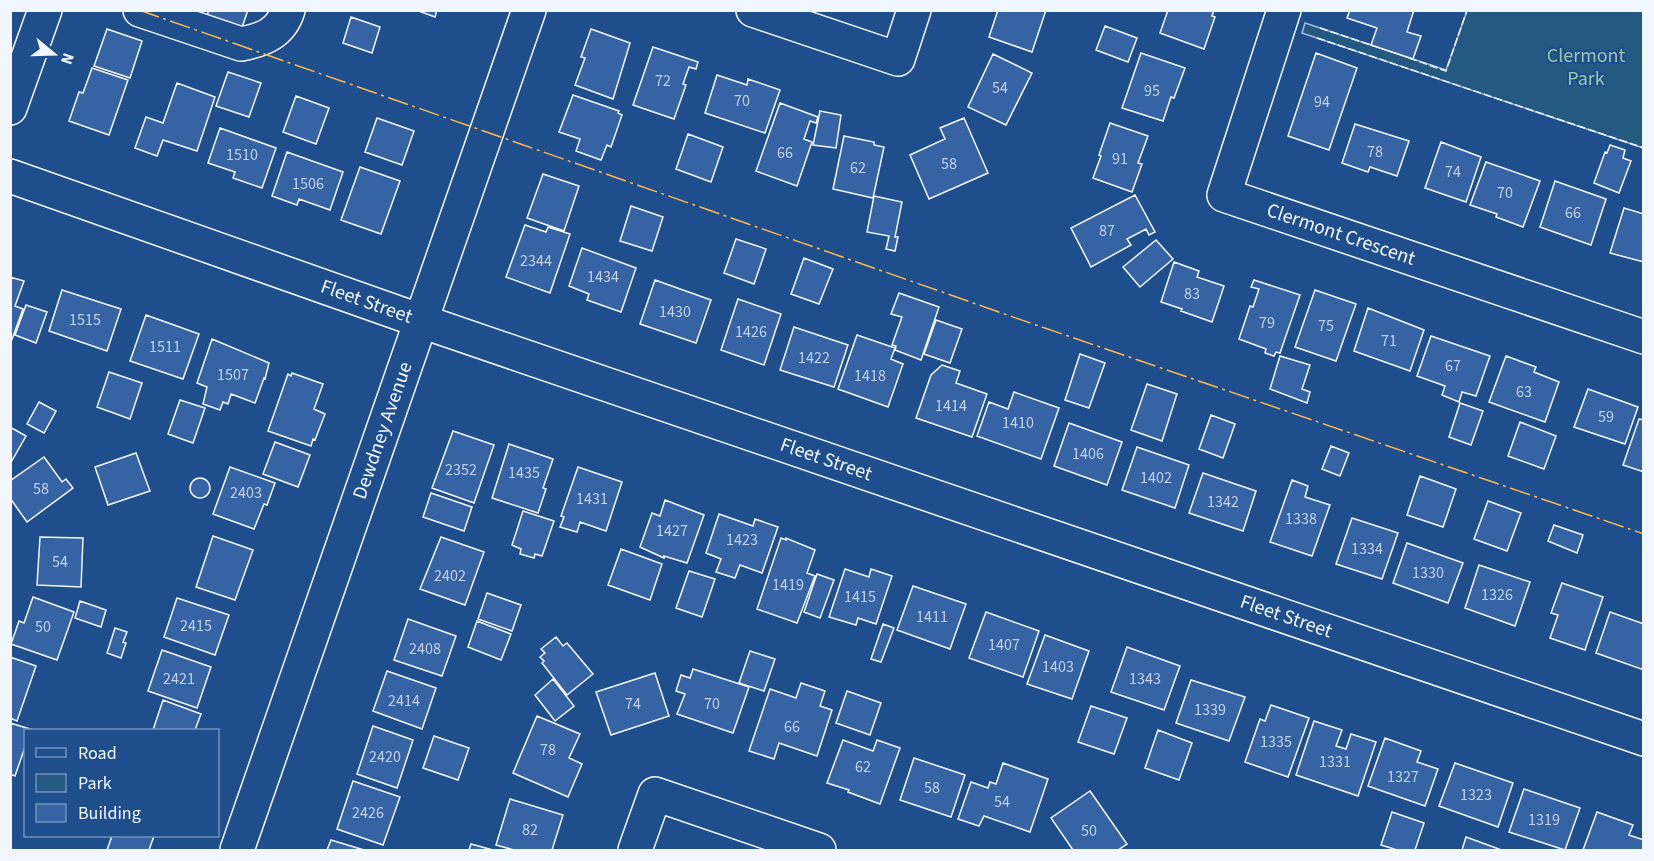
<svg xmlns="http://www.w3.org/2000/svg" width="1654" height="861" font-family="'Source Sans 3',sans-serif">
<rect width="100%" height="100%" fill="#1f4e8c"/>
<path fill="#245a82" stroke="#a8bbd7" stroke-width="1.5" d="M1467 11H1643V148L1302 33 1305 23 1446 70Z"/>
<path fill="#3563a3" stroke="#f2f6ff" stroke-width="1.5" d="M209 10H248L240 33 205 21Z
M416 10H437L435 17Z
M998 10H1046L1032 52 989 37Z
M1214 10 1212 16 1215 17 1204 49 1160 33 1168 10Z
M1350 10H1414L1407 32 1421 36 1413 59 1371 45 1377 28 1347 18Z
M351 17 380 27 372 53 343 43Z
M1105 26 1137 38 1128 62 1096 50Z
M107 29 142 41 130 78 94 66Z
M591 29 630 43 613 99 575 85 585 58 581 57Z
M653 47 698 62 696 69 689 67 683 84 686 85 674 119 633 105Z
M1141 53 1185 68 1174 98 1171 97 1163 121 1122 108Z
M1316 53 1357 68 1329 150 1288 136Z
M993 54 1032 73 1006 125 968 107Z
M92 68 128 80 109 135 69 121 79 92 83 93Z
M228 72 261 83 249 117 216 106Z
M717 75 747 85 748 79 780 90 765 133 705 113Z
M177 83 215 97 197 151 163 140 157 156 135 148 146 117 163 123Z
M573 95 619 111 618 113 622 115 611 147 607 145 601 160 576 151 580 139 559 132Z
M296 96 329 108 316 144 283 132Z
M780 103 818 117 816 123 810 121 804 139 812 142 797 186 756 171Z
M820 111 841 115 836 148 813 145Z
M377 118 414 131 402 165 365 152Z
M964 118 988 173 929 199 910 155 945 139 940 128Z
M1110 123 1148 136 1138 163 1142 164 1132 192 1093 178 1101 156 1099 155Z
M1355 124 1409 141 1397 176 1370 167 1368 172 1342 163Z
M220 128 276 148 262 188 233 178 235 172 208 163Z
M688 134 723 147 711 182 676 169Z
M844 136 874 142V145L884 147 873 198 833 189Z
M1441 142 1481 157 1466 202 1425 188Z
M1610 145 1625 150 1623 158 1631 161 1619 193 1594 183 1605 152 1607 153Z
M287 152 343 172 330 210 299 199 297 205 272 196Z
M1486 162 1540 181 1523 227 1496 217 1497 214 1470 205Z
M360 167 400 181 381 234 341 220Z
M543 174 579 186 564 231 527 218Z
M1555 181 1606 199 1591 245 1540 227Z
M1135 195 1155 232 1149 235 1146 229 1127 239 1131 245 1091 267 1071 228Z
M874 196 902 202 895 237H898L895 251 886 249 889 236 867 232Z
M631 206 663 217 652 251 620 241Z
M1624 208 1644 214V262L1610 253Z
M525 225 546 232 548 227 570 234 550 293 506 277Z
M736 239 766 249 754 284 724 273Z
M1156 240 1173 259 1140 287 1123 267Z
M582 248 636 268 621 312 587 300 589 294 569 286Z
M804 258 833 269 819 304 791 294Z
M1174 262 1199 271 1197 277 1224 286 1212 322 1181 311 1182 309 1161 302Z
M10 277 24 281 15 306 23 309 11 342Z
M655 280 711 300 696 343 640 324Z
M1254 280 1300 295 1280 353 1276 352 1274 356 1265 353 1266 349 1239 339 1250 306 1253 307 1259 289 1251 287Z
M62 290 121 309 107 351 49 331Z
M1315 290 1356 304 1336 361 1295 347Z
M899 293 939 307 921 360 895 350 896 346 892 345 902 317 891 314Z
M738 299 781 314 764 365 721 350Z
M26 305 47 312 36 343 15 335Z
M1368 308 1424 330 1410 371 1354 351Z
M146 315 199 334 183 379 130 361Z
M936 320 962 329 950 363 924 354Z
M794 327 848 345 834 387 780 370Z
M857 335 895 348 891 359 903 364 888 407 838 389Z
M1431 336 1490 356 1476 396 1462 392 1459 402 1442 395 1445 386 1417 376Z
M212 339 269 363 265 379 264 378 255 403 231 394 228 404 223 402 220 410 203 404 207 387 197 383Z
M1080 354 1105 363 1089 408 1065 400Z
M1280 356 1310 365 1302 389 1310 392 1307 403 1270 389Z
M1506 356 1536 367 1534 372 1559 382 1545 422 1489 402Z
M942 365 960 371 956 383 987 394 972 437 916 418 931 375Z
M109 372 142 383 130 419 97 407Z
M292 373 323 384 314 409 325 414 315 440 313 439 311 446 268 431 288 374 291 376Z
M1147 384 1177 394 1162 441 1131 430Z
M1588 389 1638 407 1625 444 1574 427Z
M1014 392 1059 408 1041 459 977 436 989 402 1008 409Z
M180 400 205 408 193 443 168 434Z
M39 402 56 411 44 433 27 424Z
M1460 403 1483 411 1471 445 1449 437Z
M1211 415 1235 424 1223 458 1199 449Z
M1639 419 1644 420V472L1623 465Z
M1520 422 1556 436 1544 469 1508 456Z
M1069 423 1122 442 1107 485 1054 466Z
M10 427 26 436 10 464Z
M453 431 494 445 474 503 432 488Z
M275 442 310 455 298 487 263 474Z
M509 444 553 459 543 488 546 489 538 513 492 498Z
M1331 446 1349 453 1340 476 1322 469Z
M1137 447 1189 465 1175 508 1122 490Z
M136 453 150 491 108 505 95 467Z
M44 457 62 482 66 479 73 488 27 522 10 498V481Z
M230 467 275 483 267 505 264 504 254 529 213 514Z
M578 467 622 482 606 531 580 522 577 532 560 527 564 517 561 516Z
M1203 473 1256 491 1243 531 1189 513Z
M1420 476 1456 489 1443 527 1407 515Z
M190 488a10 10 0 1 1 20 0a10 10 0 1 1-20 0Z
M1292 480 1308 486 1305 497 1330 505 1312 556 1270 542Z
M431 493 472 507 464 531 423 517Z
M665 500 704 515 687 563 664 556V558L640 547 652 513 660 516Z
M1488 501 1521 513 1507 551 1474 539Z
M523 511 554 521 542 556 535 554 534 558 520 554 521 549 512 545Z
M719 514 753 526 755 519 778 527 762 573 740 565 735 578 716 572 721 559 706 553Z
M1352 518 1398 533 1382 579 1336 564Z
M1554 525 1583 535 1577 553 1548 541Z
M213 536 253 550 235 600 196 587Z
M40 537 83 538 81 587 37 585Z
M441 537 484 552 465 605 420 589Z
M781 538 786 540V538L815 550 807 573 815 576 797 623 757 609Z
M1407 543 1463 563 1448 603 1393 583Z
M621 549 662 564 650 600 608 585Z
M1479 565 1530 582 1515 626 1465 608Z
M845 569 869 577 871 569 892 576 876 624 858 618 856 625 829 617Z
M689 571 715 579 702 617 676 608Z
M817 574 834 580 820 618 804 612Z
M1562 583 1603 597 1585 650 1550 638 1558 615 1551 613Z
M913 586 966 604 950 649 897 630Z
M487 593 521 605 512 631 478 619Z
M33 597 74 612 57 660 11 644 19 621 24 623Z
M177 598 229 615 215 655 164 637Z
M80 601 106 610 101 627 75 618Z
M986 612 1039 631 1023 677 969 658Z
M1610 612 1644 624V670L1596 653Z
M408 619 456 636 442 676 394 660Z
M477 621 511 634 501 660 468 647Z
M883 624 894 628 881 662 871 659Z
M115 628 127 632 123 642 126 643 121 658 107 653Z
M1045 635 1089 651 1072 699 1027 684Z
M556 637 563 646 567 643 593 674 567 695 542 663 544 661 540 657 545 653 541 649Z
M1127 647 1180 666 1164 710 1111 692Z
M162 650 211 667 197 708 148 691Z
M750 651 775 659 764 691 739 683Z
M10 657 36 666 17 721 10 718Z
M693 669 749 687 733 733 677 714 685 694 676 691 681 675 690 678Z
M387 671 436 688 422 729 373 711Z
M655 673 669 716 611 735 596 692Z
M553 679 574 706 555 721 535 695Z
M1191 680 1245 697 1229 741 1176 723Z
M801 683 825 691 820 706 832 710 817 756 779 743 774 759 749 751 770 689 796 698Z
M847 691 881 703 870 735 836 723Z
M163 700 201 714 195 730H153Z
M1271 705 1309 718 1288 777 1245 762 1260 719 1265 721Z
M1091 706 1127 718 1114 754 1078 742Z
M537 716 580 734 569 758 582 764 568 797 513 773Z
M1314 721 1342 730 1336 746 1346 749 1351 734 1376 742 1358 796 1296 775Z
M10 723 30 729 26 730V744L15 776 10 774Z
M373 726 413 740 397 788 357 774Z
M1158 730 1192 743 1179 780 1145 768Z
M434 736 469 748 458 780 423 768Z
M1385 738 1421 751 1417 762 1438 769 1425 806 1368 786Z
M843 740 873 751 877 740 900 748 880 804 848 792 849 790 827 783Z
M914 758 965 775 951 817 900 800Z
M1003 763 1048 779 1030 832 984 816 979 826 958 819 971 782 988 788 990 782 996 784Z
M1455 763 1513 783 1498 827 1439 806Z
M353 781 400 797 383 845 337 829Z
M1524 789 1580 808 1565 850 1509 832Z
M1090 791 1127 844 1118 850H1073L1051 818Z
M510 799 563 815 552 850H514L496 845Z
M1392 812 1424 823 1415 850H1397L1381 845Z
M1597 812 1633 825 1629 835 1644 840V850H1583Z
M112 836H154L149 850H107Z
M1466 837 1499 849 1498 850H1462Z
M331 840 364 850H327Z
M471 844 493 850H469Z"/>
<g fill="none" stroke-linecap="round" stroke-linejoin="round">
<g stroke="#f2f6ff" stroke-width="36">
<g id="minor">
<path d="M140 10 241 44C263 40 281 33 288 10"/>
<path d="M753 10 898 59 914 10"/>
<path id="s1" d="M1284 10 1224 195 1644 337"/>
<path d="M10 108 45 10"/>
<path id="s2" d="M10 176 421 321 1644 739"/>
<path id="s3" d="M237 850 529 10"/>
<path d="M635 850 655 794 819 850"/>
</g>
</g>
<use href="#minor" stroke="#1f4e8c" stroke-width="33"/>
<path stroke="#f2f6ff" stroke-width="1.5" stroke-dasharray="8 3" stroke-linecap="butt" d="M1320 28 1374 46
M1317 38 1644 148
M1409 58 1446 71 1467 10"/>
<path stroke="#ffb74d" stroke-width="1.5" stroke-dasharray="21 4.5 3 4.5" stroke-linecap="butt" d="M139 10 1036 325 1644 534"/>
</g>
<g text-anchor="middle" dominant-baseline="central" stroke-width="4.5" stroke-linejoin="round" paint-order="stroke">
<g font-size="16" fill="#c3d1e8">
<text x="663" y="81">72</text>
<text x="1000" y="88">54</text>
<text x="1152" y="91">95</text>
<text x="742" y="101">70</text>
<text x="1322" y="102">94</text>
<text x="1375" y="152">78</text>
<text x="785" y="153">66</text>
<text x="242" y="155">1510</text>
<text x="1120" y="159">91</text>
<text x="949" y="164">58</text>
<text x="858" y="168">62</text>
<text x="1453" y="172">74</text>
<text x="308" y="184">1506</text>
<text x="1505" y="193">70</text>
<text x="1573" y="213">66</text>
<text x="1107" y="231">87</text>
<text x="536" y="261">2344</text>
<text x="603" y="277">1434</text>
<text x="1192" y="294">83</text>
<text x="675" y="312">1430</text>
<text x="85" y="320">1515</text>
<text x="1267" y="323">79</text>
<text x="1326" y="326">75</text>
<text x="751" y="332">1426</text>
<text x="1389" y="341">71</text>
<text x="165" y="347">1511</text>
<text x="814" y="358">1422</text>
<text x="1453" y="366">67</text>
<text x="233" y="375">1507</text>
<text x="870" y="376">1418</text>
<text x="1524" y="392">63</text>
<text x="951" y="406">1414</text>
<text x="1606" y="417">59</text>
<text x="1018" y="423">1410</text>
<text x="1088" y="454">1406</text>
<text x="461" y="470">2352</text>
<text x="524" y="473">1435</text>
<text x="1156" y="478">1402</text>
<text x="41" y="489">58</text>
<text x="246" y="493">2403</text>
<text x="592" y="499">1431</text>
<text x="1223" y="502">1342</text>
<text x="1301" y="519">1338</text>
<text x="672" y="531">1427</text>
<text x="742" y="540">1423</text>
<text x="1367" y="549">1334</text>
<text x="60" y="562">54</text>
<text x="1428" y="573">1330</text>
<text x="450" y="576">2402</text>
<text x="788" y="585">1419</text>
<text x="1497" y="595">1326</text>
<text x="860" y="597">1415</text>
<text x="932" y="617">1411</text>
<text x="196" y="626">2415</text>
<text x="43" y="627">50</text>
<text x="1004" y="645">1407</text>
<text x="425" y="649">2408</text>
<text x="1058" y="667">1403</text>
<text x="179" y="679">2421</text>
<text x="1145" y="679">1343</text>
<text x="404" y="701">2414</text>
<text x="633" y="704">74</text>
<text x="712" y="704">70</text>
<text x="1210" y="710">1339</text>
<text x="792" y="727">66</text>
<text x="1276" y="742">1335</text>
<text x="548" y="750">78</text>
<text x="385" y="757">2420</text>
<text x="1335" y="762">1331</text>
<text x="863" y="767">62</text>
<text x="1403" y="777">1327</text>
<text x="932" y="788">58</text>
<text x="1476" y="795">1323</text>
<text x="1002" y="802">54</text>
<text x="368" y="813">2426</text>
<text x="1544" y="820">1319</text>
<text x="530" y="830">82</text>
<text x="1089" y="831">50</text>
</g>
<g font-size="20" fill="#97c8a6" stroke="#1f4e8c">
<text x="1586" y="56">Clermont<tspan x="1586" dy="23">Park</tspan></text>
</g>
<g font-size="20" fill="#f2f6ff" stroke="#1f4e8c">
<text stroke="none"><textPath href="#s1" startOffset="318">Clermont Crescent</textPath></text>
<text stroke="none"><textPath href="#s2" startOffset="378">Fleet Street</textPath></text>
<text stroke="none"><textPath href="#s3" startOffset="444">Dewdney Avenue</textPath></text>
<text stroke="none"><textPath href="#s2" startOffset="864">Fleet Street</textPath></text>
<text stroke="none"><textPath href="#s2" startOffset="1350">Fleet Street</textPath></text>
</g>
</g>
<rect width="1654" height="861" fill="none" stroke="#f2f6ff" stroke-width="24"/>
<rect x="24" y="729" width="195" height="108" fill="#1f4e8c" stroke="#7391ba" stroke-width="1.5"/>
<rect x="36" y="748" width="30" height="9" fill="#1f4e8c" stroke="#7391ba" stroke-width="1.5"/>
<text x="78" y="759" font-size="18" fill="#f2f6ff">Road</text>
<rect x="36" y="774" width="30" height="18" fill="#245a82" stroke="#7391ba" stroke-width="1.5"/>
<text x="78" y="789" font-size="18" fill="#f2f6ff">Park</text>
<rect x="36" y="804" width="30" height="18" fill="#3563a3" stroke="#7391ba" stroke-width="1.5"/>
<text x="78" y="819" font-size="18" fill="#f2f6ff">Building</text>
<g transform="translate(54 54) rotate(109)" stroke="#1f4e8c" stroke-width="4.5" paint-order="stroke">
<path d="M0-4.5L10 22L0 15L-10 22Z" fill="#f2f6ff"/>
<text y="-9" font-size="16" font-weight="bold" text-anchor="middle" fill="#f2f6ff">N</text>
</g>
</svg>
